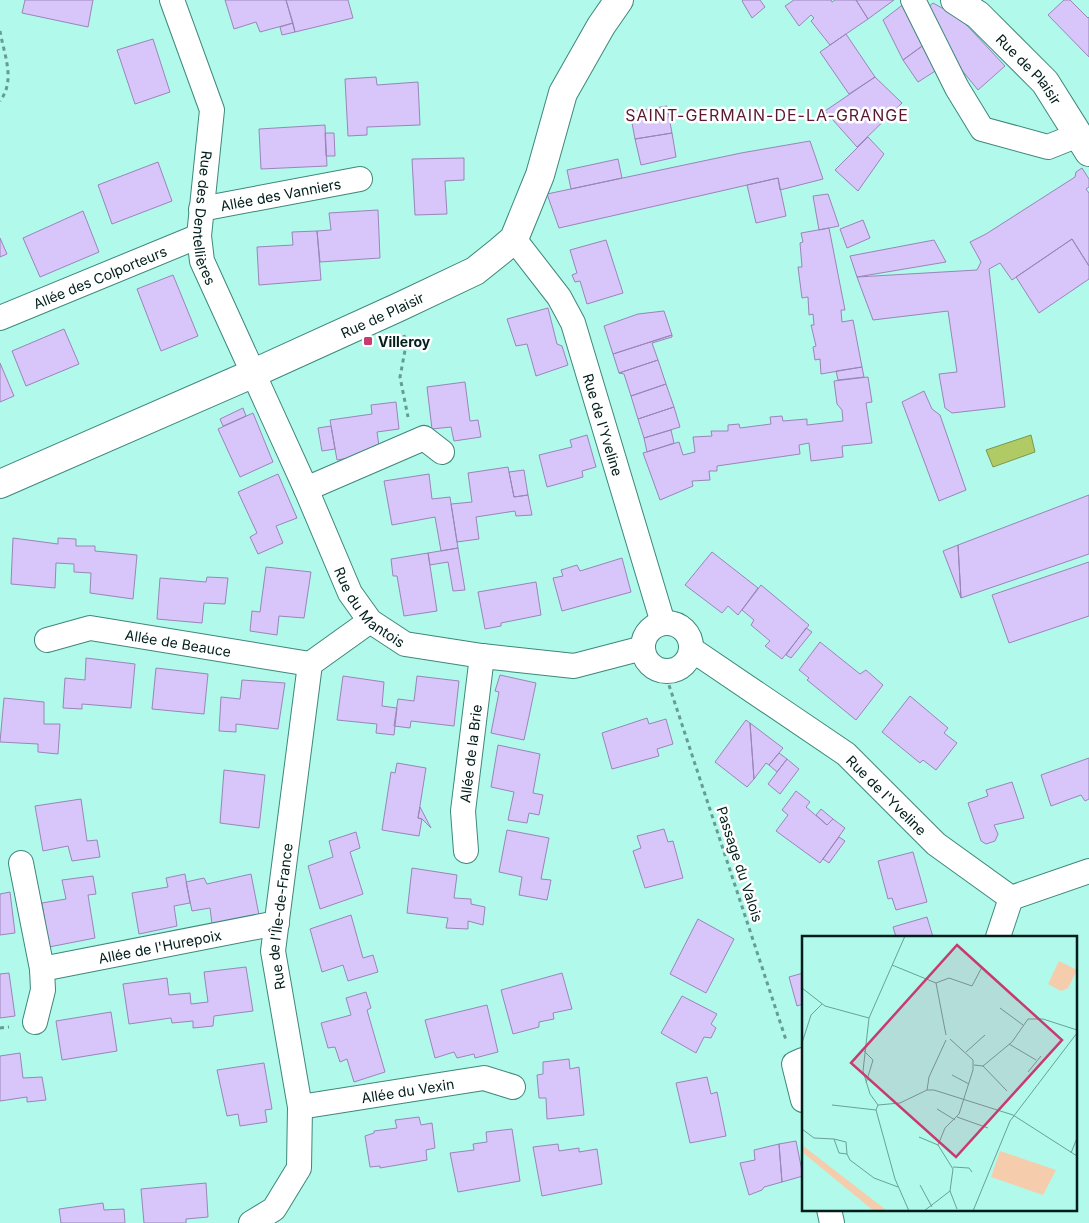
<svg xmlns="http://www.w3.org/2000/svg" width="1089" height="1223" font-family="Inter,sans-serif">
<rect width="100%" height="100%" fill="#b0f9eb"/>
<path fill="#b0cb65" stroke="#7c974e" d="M1031 435 1035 452 993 467 986 450Z"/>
<path fill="#d8c5fa" stroke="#9986b8" d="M25 0H93L88 27 22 13Z
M225 0H286L293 23 260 32 256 22 234 29Z
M286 0H348L353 18 295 32Z
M743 0H760L765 7 752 18 742 1Z
M794 0H831L832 2 835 0H856L868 19 830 45 811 21 814 18 811 15 799 26 785 6Z
M856 0H894L868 19Z
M1064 0H1070L1088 18 1089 17V57L1048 15Z
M905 3 925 44 903 60 883 20Z
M933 3 960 18 1005 66 978 90 939 42 926 9Z
M293 23 295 32 282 35 280 27Z
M846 34 875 77 849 94 820 52Z
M153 39 170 92 135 104 117 50Z
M925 44 940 68 918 82 903 60Z
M376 77 377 85 418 82 420 125 367 127V135L348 136 345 79Z
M875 77 902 103 857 147 825 111Z
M667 106 672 133 635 139 630 112Z
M325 125 327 166 261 169 259 129Z
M325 133H334L335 156H326Z
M672 133 676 157 641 165 635 139Z
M868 137 884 154 858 191 835 170Z
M810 141 823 179 780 190 778 178 559 228 547 194 741 153Z
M464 158V180L445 181 447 214 415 215 412 159Z
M618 159 622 178 571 189 567 170Z
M158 162 172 201 112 224 98 185Z
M1082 168 1089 179V187L1086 189 1089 193V266L1072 239 1012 280 1000 263 989 269 1005 407 952 413 945 408 939 374 957 372 948 311 873 320 857 277 977 270 981 262 970 242 986 234 1075 177 1076 172Z
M778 178 786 216 756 223 747 185Z
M828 194 839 226 819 230 813 196Z
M378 210 380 258 320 262 317 231 331 230 329 213Z
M83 211 99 252 40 277 23 238Z
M863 220 870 238 847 248 840 229Z
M829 228 845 310H841L842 322 853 320 862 367 821 374 820 359 815 360 813 347 816 346 811 325H814L813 314 809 315 808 297 802 298 798 267H802L800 243 803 242 801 233Z
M317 231 321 280 259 285 257 247 293 245 292 232Z
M0 238 7 254 0 257Z
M1072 239 1089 266V279L1039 313 1016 277Z
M606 240 623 293 587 304 580 281 575 282 572 275 577 273 570 250Z
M934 240 946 262 857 277 850 256Z
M173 275 198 336 161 351 137 289Z
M548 308 557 344 562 346 568 365 536 376 527 344 516 346 507 319Z
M664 311 672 335 613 354 604 326 638 314Z
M64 329 79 364 26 386 12 351Z
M672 335V337L652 343 658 360 619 373 613 354Z
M658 360 666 384 631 396 624 374 619 373Z
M0 363 14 396 0 402Z
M862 367 864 377 838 380 836 371Z
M868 377 872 402 866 403 872 443 842 446 843 457 811 461 809 443 799 445 800 454 717 466V471H709L710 480 692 481 693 486 660 500 643 453 679 442 683 455 695 452 693 437 712 436 711 431H728V425L739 424 740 428 771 424 770 417 782 416 783 421 807 419V425L843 421 842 410 837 404 834 381Z
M465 382 470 421 478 420 481 437 454 441 451 427 432 429 427 387Z
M666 384 674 407 638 419 631 396Z
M924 391 932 409 940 415 966 490 939 501 902 402Z
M396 402 399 429 377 432 380 453 337 460 330 420 372 414 371 405Z
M674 407 680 427 644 438 638 419Z
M243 408 246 416 223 426 220 419Z
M253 413 273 462 240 477 218 429Z
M331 426 335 449 322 451 318 428Z
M671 430 674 443 647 452 644 438Z
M587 435 596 467 582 471 583 477 547 487 539 455 572 447 570 440Z
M508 467 514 497 528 495 532 515 516 516 515 511 476 517 479 539 457 542 451 504 472 502 468 473Z
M524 470 528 495 514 497 509 472Z
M278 474 297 518 276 526 283 543 258 554 250 537 257 533 238 492Z
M429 474 432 499 450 497 458 548 441 551 435 517 392 525 384 481Z
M1089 495V554L961 598 958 545Z
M13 538 58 544V538L76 539V546H95V551L137 555 133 599 90 593 91 573 74 572V564L56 563 55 588 11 584Z
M958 545 961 598 943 551Z
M458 548 465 590 453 591 448 562 430 565 428 553Z
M712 552 758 588 738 615 728 606 722 613 685 585Z
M428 553 437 611 404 616 397 576H393L391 559Z
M622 558 631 592 562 611 553 578 563 576 561 570 577 565 580 571Z
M1089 562V616L1009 643 992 595Z
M266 567 311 572 304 618 279 616 277 635 250 631 252 611 260 612Z
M207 577 228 578 225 604 204 603 202 623 157 619 160 578 206 582Z
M536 582 541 615 501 623V626L485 629 478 592Z
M761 585 809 625 782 659 765 646 770 641 751 625 754 620 742 610Z
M806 628 812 632 791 658 786 655Z
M820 642 860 674 866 670 883 685 856 720 807 680 809 678 799 670Z
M86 658 135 664 131 708 82 704V709L63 708 65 678 85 680Z
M156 668 208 674 204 714 152 709Z
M500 675 536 683 524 740 491 733 499 692 495 691Z
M343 676 384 682 382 706 397 708 394 735 376 733 377 724 337 720Z
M417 676 459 681 454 726 411 721 410 728 394 726 398 699 414 701Z
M242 680 285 683 278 729 236 724V732L219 731 221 697 240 699Z
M910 696 948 728 944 733 957 743 936 770 923 760 920 763 882 732Z
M4 698 44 702V724H60L58 754 38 752V744L0 742Z
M647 718 649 724 666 719 673 744 657 749 659 756 612 769 602 733Z
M746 720 750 723 754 779 747 787 715 762Z
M750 723 783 748 769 765 766 763 754 779Z
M498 745 540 754 533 793 543 795 539 815 529 813 527 823 508 820 514 792 491 787Z
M779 753 787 759 777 772 769 765Z
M1089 758V799L1085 801 1081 795 1051 806 1041 775Z
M787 759 799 769 780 794 768 784Z
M397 763 426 768 418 818 422 819 419 836 382 830 391 772 395 773Z
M224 770 265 775 259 828 220 823Z
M1012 782 1024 818 994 825 998 834 995 841 986 844 981 841 968 803 988 796 986 790Z
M796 791 810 802 806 807 827 825 833 819 845 828 820 863 776 831 788 815 782 810Z
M81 799 87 841 97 840 100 857 72 861 68 846 43 851 35 806Z
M420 807 431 828 422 819 418 818Z
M821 809 833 819 827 825 816 815Z
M664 829 668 842 673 841 683 878 645 888 633 851 641 848 637 836Z
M507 830 549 838 541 879 551 880 547 900 519 895 522 877 499 872Z
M356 832 360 848 350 852 363 894 320 909 308 866 333 857 329 841Z
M839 837 845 841 829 863 823 859Z
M913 852 927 902 896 910 892 898 888 899 878 861Z
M412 868 457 875 454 898 471 899V904L485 907 483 925 468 921V929L446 928 448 918 407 913Z
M185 874 190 903 174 906 177 926 139 934 132 893 168 887 166 878Z
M251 874 259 915 212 924 210 908 192 911 186 882 204 878 207 884Z
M93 876 96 894 88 895 95 938 49 947 42 903 66 899 62 880Z
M10 892 15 933 0 935V894Z
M351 915 363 958 373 955 378 972 348 981 343 965 322 972 310 929Z
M927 917 933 937H896L893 927Z
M698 919 734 939 706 993 670 974Z
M246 967 253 1011 214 1016 213 1026 193 1028V1021L172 1023 171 1018 129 1024 123 984 167 978 169 995 190 993 191 1004 208 1002 204 972Z
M9 973 15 1016 0 1018V974Z
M562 973 572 1009 553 1013 554 1019 539 1022V1027L513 1034 501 990Z
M803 973V1004L797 1006 789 977Z
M366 992 371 1008 367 1010 385 1072 354 1082 347 1059 340 1062 335 1047 328 1048 321 1023 351 1015 346 998Z
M682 996 717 1014 711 1024 716 1028 711 1038 704 1037 696 1053 661 1033Z
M487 1005 498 1052 475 1058 474 1054 457 1058 454 1052 435 1058 425 1020Z
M111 1012 117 1051 62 1060 56 1021Z
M20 1053 23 1078 42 1077 46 1100 27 1102V1097L0 1101V1056Z
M569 1059 570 1069 579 1067 584 1115 547 1119 546 1098H539L537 1075 543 1074V1062Z
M264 1063 272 1109 265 1110 267 1122 240 1126 238 1114 227 1116 217 1070Z
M707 1077 711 1094 717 1092 726 1136 690 1143 676 1083Z
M419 1117 421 1125 432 1123 435 1148 426 1150 427 1160 380 1168V1166L370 1167 365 1136 374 1133V1131L397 1128 395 1120Z
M512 1129 520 1181 458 1192 450 1153 474 1150 473 1144 487 1142 486 1132Z
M796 1141 803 1176 782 1182 779 1144Z
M558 1144 559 1151 579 1148V1152L597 1149 602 1184 542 1196 533 1147Z
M779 1144 782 1182 764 1187 762 1190 749 1195 740 1163 755 1160 754 1150Z
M206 1183 208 1217 186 1219V1223H144L141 1189Z
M103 1203 104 1210 124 1209 125 1223H61L59 1209Z"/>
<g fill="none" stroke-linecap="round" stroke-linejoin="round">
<g stroke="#3e877b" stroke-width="26">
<g id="street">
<path id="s1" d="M172 0 212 110 199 236 202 261 306 489 350 593 370 621 405 644 482 656 574 666 643 648"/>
<path d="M913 0 957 88 982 129 1048 147 1078 135"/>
<path id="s2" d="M201 209 360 179"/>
<path id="s3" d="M514 239 559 297 573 323 663 623"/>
<path id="s4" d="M0 318 199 236"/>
<path d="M306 489 424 438 442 452"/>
<circle cx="667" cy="647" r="24"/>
<path id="s5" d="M47 640 90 628 310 664"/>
<path id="s6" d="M691 649 846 754 936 844 1011 898 1089 871"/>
<path id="s7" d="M466 851 463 811 482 656"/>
<path d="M21 863 42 969 43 990 35 1022"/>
<path d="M998 937 1011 898"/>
<path id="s8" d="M42 969 277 923"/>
<path d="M803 1060 794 1064 803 1100"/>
<path id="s9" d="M300 1107 484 1078 513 1087"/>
<path d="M829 1209 832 1223"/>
<path id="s10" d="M251 1223 274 1209 299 1168 300 1107 273 951 310 664 370 621"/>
</g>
</g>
<g stroke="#3e877b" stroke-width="30">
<g id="secondary">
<path id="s11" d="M955 0 978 15 1045 82 1089 152"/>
<path id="s12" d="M0 484 254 373 399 307 475 271 500 251 514 239 540 175 563 93 601 26 619 0"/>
</g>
</g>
<path stroke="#669c92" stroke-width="3" stroke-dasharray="4 4" stroke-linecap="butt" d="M0 31C4 55 16 80 0 101
M404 335 406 345 400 377 408 417
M664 670 786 1040
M0 1028 9 1027"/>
<use href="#street" stroke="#fff" stroke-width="24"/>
<use href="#secondary" stroke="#fff" stroke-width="28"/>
</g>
<rect fill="#c63b70" stroke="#fff" stroke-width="2" x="363" y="336" width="10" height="10" rx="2.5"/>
<g text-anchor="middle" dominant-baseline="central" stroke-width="5" stroke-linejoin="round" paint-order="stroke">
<g font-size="14" fill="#011e1a" stroke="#fff">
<text stroke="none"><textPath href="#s11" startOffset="102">Rue de Plaisir</textPath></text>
<text stroke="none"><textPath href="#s2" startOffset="81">Allée des Vanniers</textPath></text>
<text stroke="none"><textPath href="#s1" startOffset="226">Rue des Dentellières</textPath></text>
<text stroke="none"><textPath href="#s4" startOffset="108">Allée des Colporteurs</textPath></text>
<text stroke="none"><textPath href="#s12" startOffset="418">Rue de Plaisir</textPath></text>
<text stroke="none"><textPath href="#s3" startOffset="209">Rue de l'Yveline</textPath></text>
<text stroke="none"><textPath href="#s1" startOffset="656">Rue du Mantois</textPath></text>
<text stroke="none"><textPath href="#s5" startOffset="134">Allée de Beauce</textPath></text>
<text stroke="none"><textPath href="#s7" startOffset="98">Allée de la Brie</textPath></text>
<text stroke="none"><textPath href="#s6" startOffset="245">Rue de l'Yveline</textPath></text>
<text transform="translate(740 864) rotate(72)">Passage du Valois</text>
<text stroke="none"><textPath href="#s10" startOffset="329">Rue de l'Île-de-France</textPath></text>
<text stroke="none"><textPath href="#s8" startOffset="120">Allée de l'Hurepoix</textPath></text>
<text stroke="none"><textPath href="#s9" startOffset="109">Allée du Vexin</textPath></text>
</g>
<g font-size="14" font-weight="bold" fill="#011e1a" stroke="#fff" text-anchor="start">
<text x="378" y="341">Villeroy</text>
</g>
<g font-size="16" letter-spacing="1" fill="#5b1831" stroke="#fff">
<text x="767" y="115">SAINT-GERMAIN-DE-LA-GRANGE</text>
</g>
</g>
<g transform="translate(802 936)">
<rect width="275" height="275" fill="#b0f9eb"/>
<path d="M257 25 275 34 266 52 259 55 246 48ZM0 209 84 274 85 275H72L0 216ZM198 215 254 234 241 259 189 241Z" fill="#f5cdac"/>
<path fill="none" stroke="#6aa197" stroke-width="1" d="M90 29 134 47 144 99M134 47 147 42 170 50 180 31M0 52 23 70 67 82 61 135 68 158 76 169 98 167 125 154H132L211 179 275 220M198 72 221 89M67 82 103 0M0 107 9 79 20 68M207 108 234 124M62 115 71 124 64 147M164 116 183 99M172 129 181 130 210 106 226 83H241L275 94M181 130 205 155M226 136 239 120M150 139 167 148M125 154 127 141 144 104M30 169 74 174M76 169 74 174 93 243 107 275M135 173 153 184M155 181 186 192M0 193 12 202 32 203 37 217 45 218 48 224 72 242 96 251M117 201 136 209M32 203 44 206 45 218M269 217 275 202M151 231 167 232 170 236M118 249 130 271M148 255 155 273M122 275 148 255 151 233 136 209 143 192 157 178 171 134V124L148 103M171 275 208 185 275 97"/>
<path fill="#c63b70" fill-opacity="0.15" stroke="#c63b70" stroke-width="2.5" d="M155 9 260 104 154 221 49 127Z"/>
<rect width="275" height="275" fill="none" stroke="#011e1a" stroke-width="2.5"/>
</g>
</svg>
